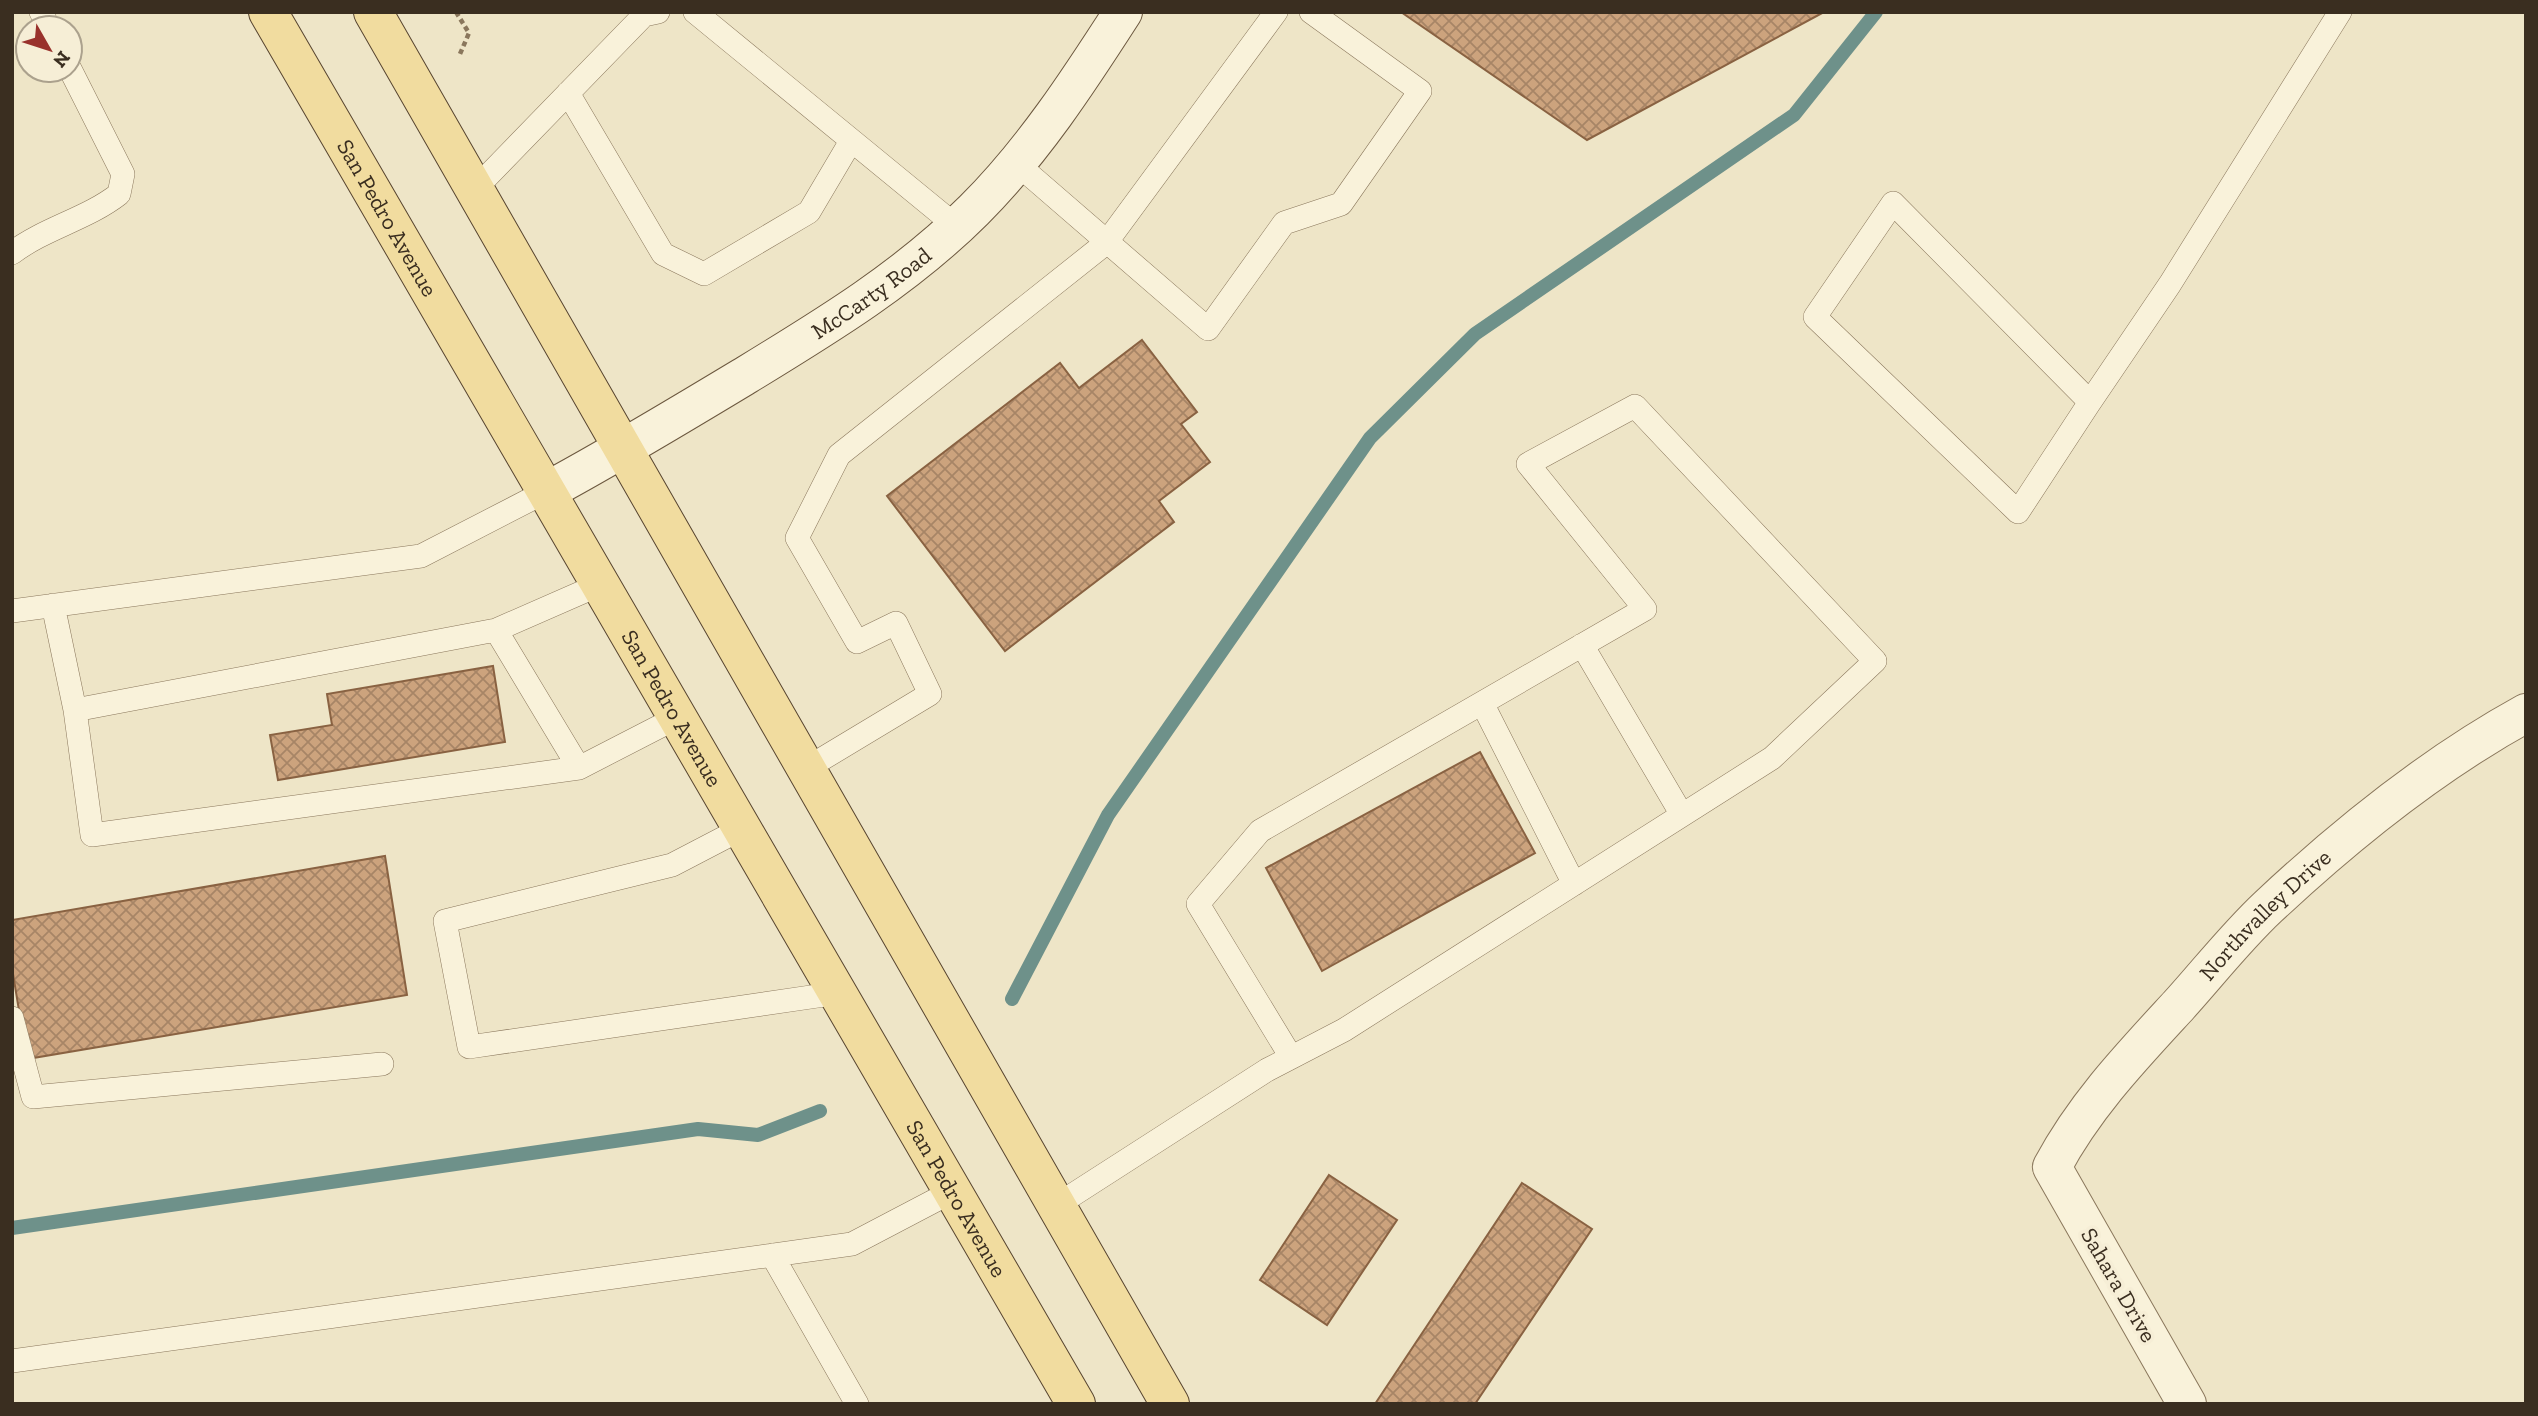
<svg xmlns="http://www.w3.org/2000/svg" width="2538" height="1416" font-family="'Zilla Slab',serif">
<defs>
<pattern id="building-cross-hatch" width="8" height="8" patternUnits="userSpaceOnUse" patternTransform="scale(1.75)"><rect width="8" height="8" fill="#cca37d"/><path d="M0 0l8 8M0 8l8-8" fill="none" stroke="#a78566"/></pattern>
</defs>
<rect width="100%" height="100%" fill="#eee5c7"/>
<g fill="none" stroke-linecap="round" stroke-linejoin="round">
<path stroke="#6e918a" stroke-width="14" d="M1012 999 1108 815 1370 438 1475 334 1794 115 1876 12
M12 1228 698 1129 758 1135 820 1111"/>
</g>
<path fill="url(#building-cross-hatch)" stroke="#896242" stroke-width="2" d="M1401 12H1824L1587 140Z
M1142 340 1197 412 1181 424 1210 462 1159 501 1174 522 1005 651 887 496 1060 363 1079 388Z
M493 666 505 742 278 780 270 735 332 725 327 694Z
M1480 752 1535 853 1322 971 1266 868Z
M385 856 407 995 27 1059 12 968V920Z
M1329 1175 1397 1220 1327 1325 1260 1280Z
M1522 1183 1592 1229 1475 1404H1375Z"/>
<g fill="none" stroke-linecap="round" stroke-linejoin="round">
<g stroke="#8a775c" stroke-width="24">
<path id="lane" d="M41 12 49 28
M695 12 956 226
M568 93 663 254 704 274 809 212 851 141
M1016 163 1208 329 1284 223 1341 204 1420 91 1311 12
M475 189 644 15 658 12
M12 253C45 228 87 219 119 194L123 174 70 69
M2090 402 2018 512 1815 317 1893 203 2090 402 2170 284 2340 12
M53 605 75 710 92 835 579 768 678 717
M12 611 421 556 547 491
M496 630 579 768
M1582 645 1682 815
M1482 703 1574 884
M75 710 496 630 601 584
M807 768 930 694 896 623 857 642 797 538 839 455 1106 243 1276 12
M743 828 672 865 445 921 469 1047 838 993
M12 1018 33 1097 382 1064
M1057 1205 1267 1070 1344 1030 1772 758 1875 661 1635 406 1528 464 1645 609 1260 831 1198 904 1291 1057
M772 1255 857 1404
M12 1361 852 1244 953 1191"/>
</g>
<g stroke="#8a775c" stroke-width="40">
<g id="street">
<path id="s1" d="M2187 1404 2052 1167C2085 1105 2132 1056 2179 1005 2208 973 2236 937 2268 907 2346 834 2433 764 2526 713"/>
</g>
</g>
<g stroke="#6c583f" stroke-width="40">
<g id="secondary">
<path id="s2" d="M547 491C614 455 678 416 743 377 825 327 906 278 974 210 1033 151 1078 82 1123 12"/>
</g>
</g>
<g stroke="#584530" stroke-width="40">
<g id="primary">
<path id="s3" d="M268 12 1076 1404"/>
<path d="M373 12 1170 1404"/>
</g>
</g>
<path stroke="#8a775c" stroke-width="4.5" stroke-dasharray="5 3.5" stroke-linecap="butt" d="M456 12 469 33 460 54"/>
<use href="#lane" stroke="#f9f2da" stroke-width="23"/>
<use href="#street" stroke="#f9f2da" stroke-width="38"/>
<use href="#secondary" stroke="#f9f2da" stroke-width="38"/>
<use href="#primary" stroke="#f1dc9f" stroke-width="38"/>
</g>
<g text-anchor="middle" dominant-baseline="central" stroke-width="7" stroke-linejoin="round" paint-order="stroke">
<g font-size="23" fill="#3a2e20" stroke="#f6eed6">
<text stroke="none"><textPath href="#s3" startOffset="238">San Pedro Avenue</textPath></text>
<text stroke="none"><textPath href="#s2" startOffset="380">McCarty Road</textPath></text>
<text stroke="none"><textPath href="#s3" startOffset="805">San Pedro Avenue</textPath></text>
<text stroke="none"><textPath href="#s1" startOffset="604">Northvalley Drive</textPath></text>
<text stroke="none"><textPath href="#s3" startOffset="1372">San Pedro Avenue</textPath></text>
<text transform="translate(2119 1285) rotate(60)">Sahara Drive</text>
</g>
</g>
<rect width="2538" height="1416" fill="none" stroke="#3a2e20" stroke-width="28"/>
<g transform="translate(49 49) rotate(129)"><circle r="33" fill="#f6eed6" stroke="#aba18d" stroke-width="2"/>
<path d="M0-5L12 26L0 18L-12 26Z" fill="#99322c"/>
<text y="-10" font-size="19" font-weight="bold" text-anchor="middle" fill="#3a2e20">N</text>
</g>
</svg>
